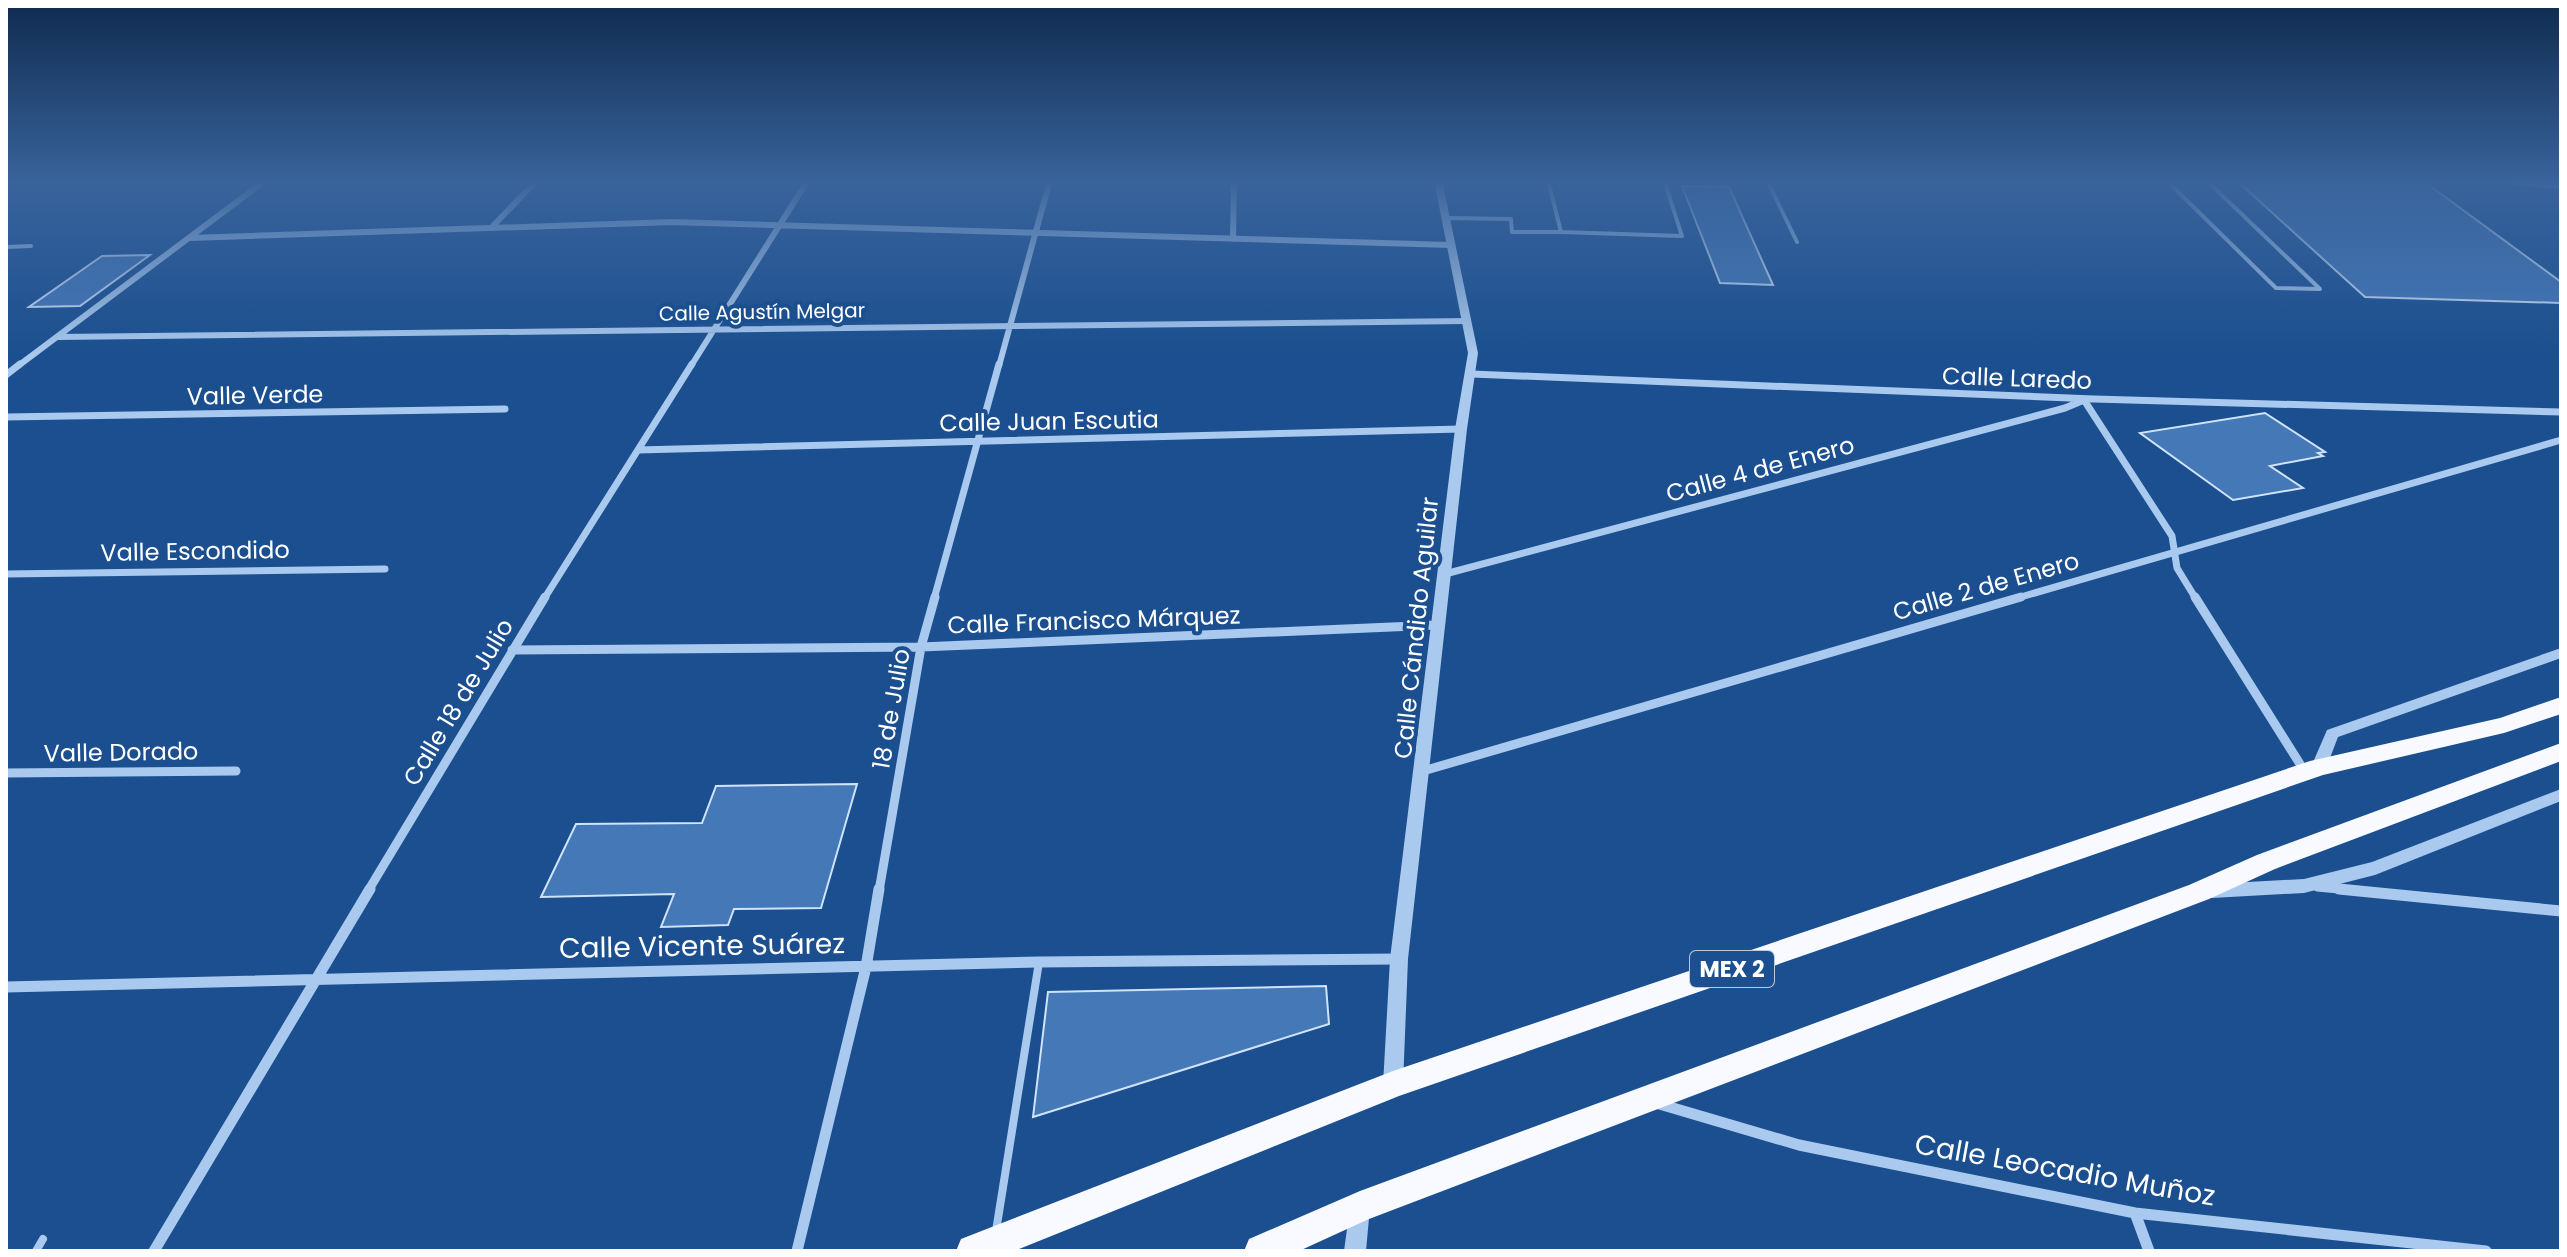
<svg xmlns="http://www.w3.org/2000/svg" width="2567" height="1257" font-family="Poppins,sans-serif">
<rect width="100%" height="100%" fill="#1b4f8f"/>
<path fill="#4478b7" stroke="#cfe3fa" stroke-width="2" d="M2236 180H2422L2561 282V303L2365 297Z
M1682 186 1729 187 1773 285 1720 283Z
M150 255 80 306 29 307 102 256Z
M2265 413 2325 452 2318 453 2323 456 2270 466 2303 488 2233 500 2140 433Z
M857 784 821 908 734 909 728 925 661 927 674 894 541 897 576 824 702 823 716 786Z
M1326 986 1329 1024 1033 1117 1048 992Z"/>
<g fill="none" stroke-linecap="round" stroke-linejoin="round">
<path stroke="#a9c9ee" stroke-width="4" d="M1548 180 1561 232 1682 236 1664 180
M1767 180 1797 242
M2166 180 2276 288 2320 289 2206 180
M1447 218 1511 219 1512 232H1561
M6 247 31 246"/>
<path stroke="#a9c9ee" stroke-width="8" d="M996 1231 1039 962
M36 1251 43 1239"/>
<path stroke="#a9c9ee" stroke-width="6" d="M2515 182 2561 186
M493 226 537 180
M189 238 672 222 1452 245
M1233 239 1234 180
M57 337 1467 321
M18 366 266 180
M691 366 808 180
M999 366 1050 180"/>
<path stroke="#a9c9ee" stroke-width="7" d="M1472 374 2094 399 2561 412
M6 375 20 364
M2090 399 2084 400 2172 536 2177 568 2196 599
M6 417 505 409
M638 450 1461 429
M6 574 385 569
M1445 574 2065 408 2084 400
M544 599 692 364
M934 599 999 364
M2014 599 2561 440"/>
<path stroke="#a9c9ee" stroke-width="9" d="M2195 597 2305 772
M512 650 921 647 1438 625
M1423 771 2021 597
M6 773 236 771
M2317 887 2360 891
M368 891 545 597
M879 891 921 647 935 597"/>
<path stroke="#a9c9ee" stroke-width="11" d="M2339 889 2561 911
M6 987 1039 962 1398 959
M1656 1103 1799 1145 2135 1213 2486 1251
M2135 1213 2149 1251
M154 1251 370 889
M797 1251 866 967 879 889"/>
<path fill="#a9c9ee" fill-rule="evenodd" d="M1434 180H1442L1478 353 1467 429 1408 959 1403 1085 1400 1091 1393 1094 1386 1091 1383 1085 1390 959 1455 429 1468 353Z
M2561 648V658L2338 737 2325 771H2313L2311 767 2327 730Z
M2561 789V801L2375 875 2304 893 2212 898 2206 896 2203 891 2206 886 2212 884 2304 879 2372 862Z
M1360 1197 1367 1200 1370 1207 1366 1251H1344L1350 1207 1353 1200Z"/>
<path fill="#f8faff" fill-rule="evenodd" d="M2561 697V714L2504 733 2323 775 1399 1096 1014 1251H956L961 1239 1393 1071 2310 761 2500 718Z
M2561 743V761L2275 869 2209 899 1369 1219 1299 1251H1244L1249 1239 1360 1191 2189 885 2257 855Z"/>
</g>
<linearGradient id="sky" x2="0" y2="1"><stop stop-color="#0f2b4f"/><stop offset="0.51" stop-color="#39639b"/><stop offset="1" stop-color="#39639b" stop-opacity="0"/></linearGradient>
<rect width="2567" height="356" fill="url(#sky)"/>
<g text-anchor="middle" dominant-baseline="central" stroke-width="8" stroke-linejoin="round" paint-order="stroke">
<g font-size="20" fill="#fff" stroke="#1b4f8f">
<text transform="translate(762 312) rotate(-1)">Calle Agustín Melgar</text>
</g>
<rect fill="#1b4f8f" stroke="#bbcadd" stroke-width="2" x="1690" y="951" width="84" height="36" rx="6"/>
<g font-size="22" font-weight="bold" fill="#fff">
<text x="1732" y="969">MEX 2</text>
</g>
<g font-size="24" fill="#fff" stroke="#1b4f8f">
<text transform="translate(2017 378) rotate(2)">Calle Laredo</text>
<text transform="translate(255 395) rotate(-1)">Valle Verde</text>
<text transform="translate(1049 421) rotate(-1)">Calle Juan Escutia</text>
<text transform="translate(1760 469) rotate(-15)">Calle 4 de Enero</text>
<text transform="translate(195 551) rotate(-1)">Valle Escondido</text>
<text transform="translate(1986 586) rotate(-16)">Calle 2 de Enero</text>
<text transform="translate(1094 620) rotate(-2)">Calle Francisco Márquez</text>
<text transform="translate(1416 628) rotate(-84)">Calle Cándido Aguilar</text>
<text transform="translate(458 702) rotate(-59)">Calle 18 de Julio</text>
<text transform="translate(891 709) rotate(-80)">18 de Julio</text>
<text transform="translate(121 752) rotate(-1)">Valle Dorado</text>
</g>
<g font-size="28" fill="#fff" stroke="#1b4f8f">
<text transform="translate(702 946) rotate(-1)">Calle Vicente Suárez</text>
<text transform="translate(2065 1170) rotate(10)">Calle Leocadio Muñoz</text>
</g>
</g>
<rect width="2567" height="1257" fill="none" stroke="#ffffff" stroke-width="16"/>
</svg>
